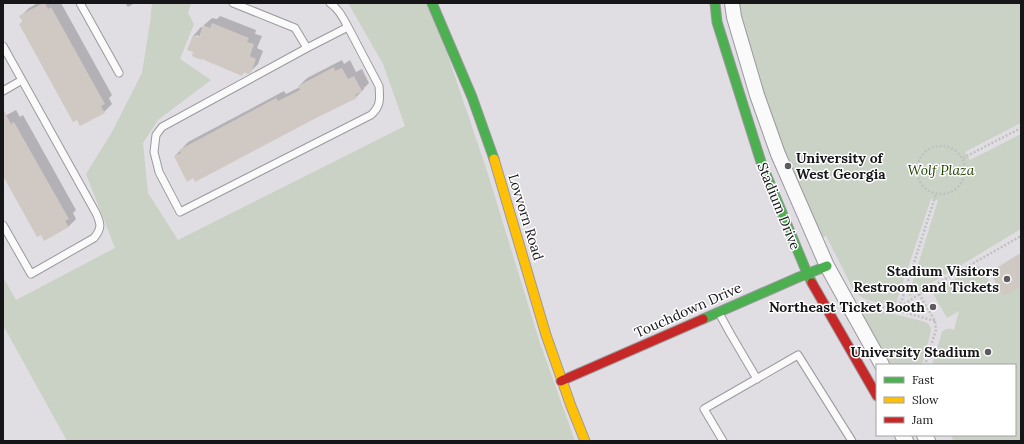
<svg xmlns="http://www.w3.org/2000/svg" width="1024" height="444" font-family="Lora,serif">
<rect width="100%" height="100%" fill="#e0dee3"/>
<path fill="#c9d2c4" d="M152 3H191L188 13 194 24 180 59 211 80 158 120 143 143 148 193 178 240 405 126 383 64 348 3H426L444 44 487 171 539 340 575 441H67L3 325V277L16 300 115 248 86 174 112 132 142 73 150 23Z
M736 3H1021V123L965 152 970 160 1021 134V229L908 297 938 200 931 199 896 303C886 305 872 302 863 298 859 296 856 292 853 289L826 236 818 239 772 129Z
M1021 253V441H954L951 437 955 435H1015V365H932L942 332C946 328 949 328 954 330L959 311 947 318 932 292 977 266 982 268 993 288 997 285 990 272Z
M860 307H865L922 321C928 323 931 325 931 331L922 365H884L854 311Z"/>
<path fill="#0003" fill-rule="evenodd" d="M38 3H61L112 95 109 98 112 104 104 112 20 24 23 21 21 16 29 8Z
M125 3H135L128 7Z
M220 16 256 30 255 34 262 36 257 48 263 51 258 64 250 72H244L242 74 194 52V35L201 27 203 28 204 25 212 18 217 19ZM196 35 204 38 196 37Z
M342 60 344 64 350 60 356 72 362 69 369 83 364 88V89L356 97 193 177 175 156 188 142 284 91 286 94 300 87 299 86 307 78Z
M16 110 20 117 23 115 76 210 73 213 76 219 68 227 3 174V117Z"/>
<path fill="#d0c9c3" d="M43 3H45L48 9 51 7 105 104 101 106 105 113 80 126 77 120 73 122 19 24 23 22 19 16Z
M212 23 249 38 247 42 254 44 250 56 256 59 251 73 248 74 243 72 242 76 202 59 201 60 192 56 193 52 187 50 193 35 199 37 203 25 210 28Z
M334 67 335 71 342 68 348 79 354 76 362 91 355 95 357 98 318 117 195 182 193 178 187 182 174 156 181 153 179 150 276 98 278 101 300 90 298 86Z
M3 109 11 124 14 122 69 219 65 221 69 227 44 241 41 235 37 237 3 176Z
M1021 253V286L1004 296 990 272Z"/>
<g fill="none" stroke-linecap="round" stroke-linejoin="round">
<g stroke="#9b999d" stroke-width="9">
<path id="lane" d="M80 3 119 73
M233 3 295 28 307 48
M330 3C339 9 343 18 348 27L379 86C380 99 381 106 371 115L180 212 159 172 154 152 156 135 162 127 307 48 348 27
M3 46 96 213C101 224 102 228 94 238L31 274 3 225
M3 91 22 80
M719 313 730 333 757 379
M723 441 704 409 798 355 852 441"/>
</g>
<g stroke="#9b999d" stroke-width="16">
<path id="street" d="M732 3 734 17 757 95 778 154 827 266 882 365
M902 435 906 441
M924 435 928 441"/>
</g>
<g stroke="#9b999d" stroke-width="11">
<path id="fast" d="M432 3 472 97 494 159
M715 3 717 22 761 162 807 273 812 283
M703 319 799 277 827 266"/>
</g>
<g stroke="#9b999d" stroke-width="11">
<path id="slow" d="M494 159 546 335 571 406 585 441"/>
</g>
<g stroke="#9b999d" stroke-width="11">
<path id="jam" d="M812 283 877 396
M561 381 703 319"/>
</g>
<path stroke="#c0c0c0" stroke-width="2.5" stroke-dasharray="2 2" stroke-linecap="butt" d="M917 170a24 24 0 1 1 48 0a24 24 0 1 1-48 0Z
M963 158 1021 128
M919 294 935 321 936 330 925 365
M863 302 896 310 919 294 1021 236
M935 321 896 310 902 300 936 194"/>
<use href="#lane" stroke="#fafafb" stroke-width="7"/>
<use href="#street" stroke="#fafafb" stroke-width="14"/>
<use href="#fast" stroke="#4caf50" stroke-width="9"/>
<use href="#slow" stroke="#ffc107" stroke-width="9"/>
<use href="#jam" stroke="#c62828" stroke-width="9"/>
</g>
<g fill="#5d5b5f" stroke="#fff" stroke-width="1.5">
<circle cx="788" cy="166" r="4"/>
<circle cx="1007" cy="279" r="4"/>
<circle cx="933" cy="307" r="4"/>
<circle cx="988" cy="352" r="4"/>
</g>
<g text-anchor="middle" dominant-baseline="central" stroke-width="3" stroke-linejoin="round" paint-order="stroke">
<g font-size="14" font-weight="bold" fill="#161518" stroke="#fff" text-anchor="end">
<text x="796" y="158" text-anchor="start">University of<tspan x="796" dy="16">West Georgia</tspan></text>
<text x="999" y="271">Stadium Visitors<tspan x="999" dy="16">Restroom and Tickets</tspan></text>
<text x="925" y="307">Northeast Ticket Booth</text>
<text x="980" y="352">University Stadium</text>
</g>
<g font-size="14" font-style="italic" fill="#1f4200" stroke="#fff">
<text x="941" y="170">Wolf Plaza</text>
</g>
<g font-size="14" fill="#161518" stroke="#fff">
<text transform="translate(779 206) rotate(68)">Stadium Drive</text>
<text transform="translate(526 217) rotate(73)">Lovvorn Road</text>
<text transform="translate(688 310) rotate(-24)">Touchdown Drive</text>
</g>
</g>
<rect width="1024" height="444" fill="none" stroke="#161518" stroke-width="8"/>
<rect x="876" y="364" width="140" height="72" fill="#ffffff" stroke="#a2a1a3"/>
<rect x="884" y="377" width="20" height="6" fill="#4caf50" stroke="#a2a1a3"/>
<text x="912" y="384" font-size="12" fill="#161518">Fast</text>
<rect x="884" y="397" width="20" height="6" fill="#ffc107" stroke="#a2a1a3"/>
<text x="912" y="404" font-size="12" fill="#161518">Slow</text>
<rect x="884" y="417" width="20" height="6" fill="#c62828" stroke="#a2a1a3"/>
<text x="912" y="424" font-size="12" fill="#161518">Jam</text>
</svg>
